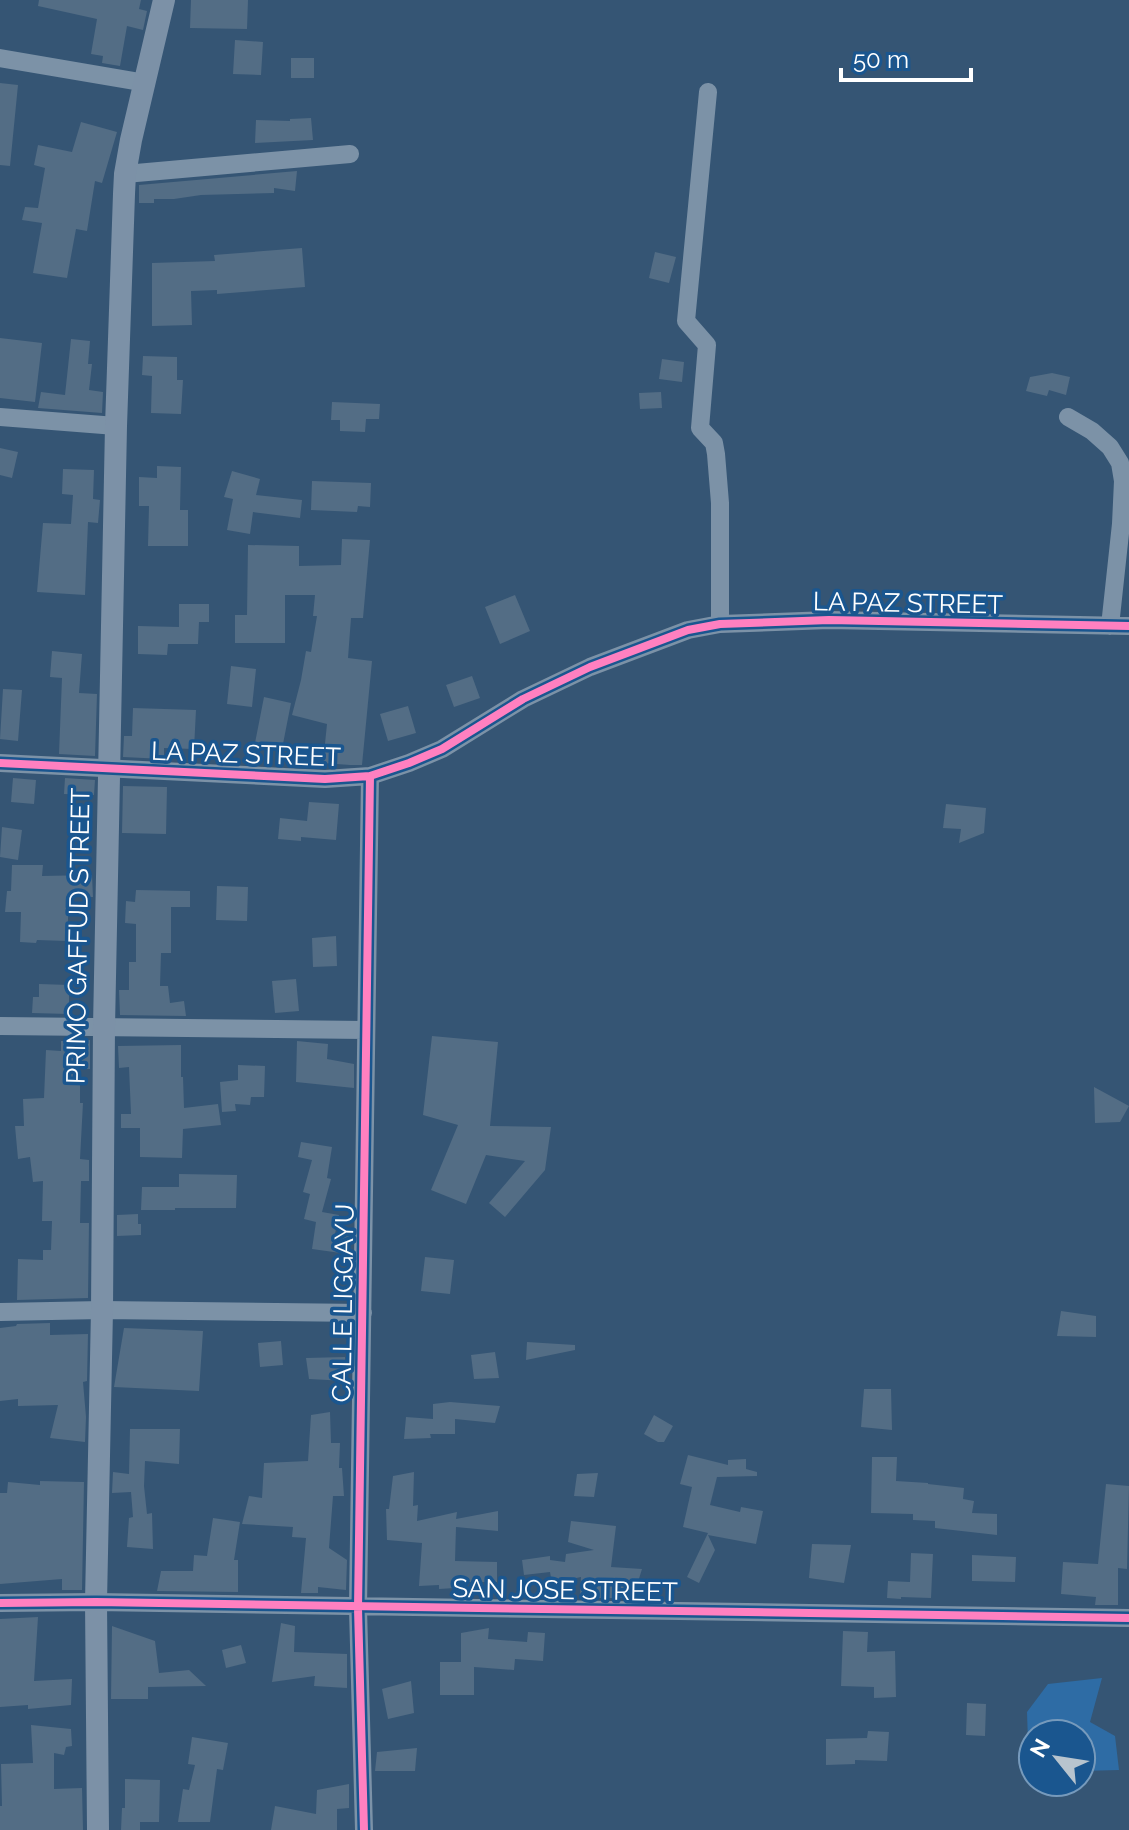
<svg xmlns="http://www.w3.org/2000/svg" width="1129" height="1830" font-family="Raleway,sans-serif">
<rect width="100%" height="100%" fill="#355574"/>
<path fill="#2e6ca5" d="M1102 1678 1090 1722 1115 1736 1119 1770 1081 1771V1734H1033V1772H1029L1027 1712 1048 1684Z"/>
<path fill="#536d85" d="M39 0H141L139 9 147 11 143 30 127 26 120 66 102 63 103 56 91 54 97 19 38 6Z
M191 0H248L247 29 190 28Z
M235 40 263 42 261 75 233 74Z
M291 58H314V78H291Z
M0 83 18 85 10 166 0 165Z
M311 118 313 140 255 143 256 120 290 121V119Z
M81 122 117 132 102 183 95 181 87 231 76 229 67 278 33 273 42 223 22 220 25 207 38 208 45 168 34 165 38 145 72 152Z
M297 171 295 191 274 188V193L201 195 174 199H154V203H139V185Z
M302 248 305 287 217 294V290L191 291 192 325 152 326V263L215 261 214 255Z
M655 252 676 257 669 283 649 278Z
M0 338 42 343 35 402 0 398Z
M71 339 90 341 88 364H92L89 390 103 392 102 413 38 408 41 392 65 395Z
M143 356 177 357V380H183L181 414 151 413 152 376 142 375Z
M662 359 684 362 682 382 659 379Z
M1052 373 1070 377 1066 395 1049 390 1047 396 1026 391 1030 377Z
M661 392 662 408 640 409 639 393Z
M332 402 380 404 379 419H366L365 432 340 431V420H331Z
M0 448 18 452 12 478 0 475Z
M157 466 181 467 180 510H188V546H148L149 506H139V477L157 478Z
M63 469 94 470 93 499 100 500 98 523 88 522 85 595 37 592 43 523 71 524 73 495 62 494Z
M232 471 260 479 256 495 302 500 300 518 253 512 250 534 227 530 233 499 224 497Z
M312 481 371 483 370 507 358 506 357 512 311 510Z
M342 539 370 540 363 618H351L348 658 372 661 362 765H350L323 763 327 724 292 715 301 680 306 651 311 652 317 616H313L315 595H285V643H235V615H247L248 545 299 546V566L341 565Z
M515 595 530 631 500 644 485 607Z
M179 604H209V622H199L198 644H168L167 655 138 654V626L179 627Z
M52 651 82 654 79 693 97 694 95 756 59 754 62 678 50 677Z
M231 666 256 669 252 707 227 704Z
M472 676 480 698 454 707 446 685Z
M3 689 22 690 18 741 0 739Z
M264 697 291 703 282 749 255 743Z
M408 706 416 733 388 741 380 714Z
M133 708 196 710 194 749 164 748V759L123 757 124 736H132Z
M13 778 36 780 34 804 11 802Z
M65 778 95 780 94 795 64 794Z
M123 786 167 787 166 834 122 833Z
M309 802 339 804 336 840 301 837V841L278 839 280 818 307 821Z
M946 804 986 808 984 833 959 843 961 829 943 828Z
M2 827 22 830 18 860 0 857Z
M12 865H43L42 876 92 875 93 897H69L67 941 37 940 36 943 20 942 21 912H5L7 891H11Z
M217 886 248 887 247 921 216 920Z
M136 890 190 891V907H171V953H161L160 986H168L170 1003 184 1001 186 1016 120 1015 119 990H129V962H136V924L125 923 126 901 135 902Z
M336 936 337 966 313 967 312 938Z
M296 979 299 1011 275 1013 272 981Z
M39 984 69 985V1014L32 1013 33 997H39Z
M432 1036 498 1042 490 1126 551 1127 545 1170 505 1217 489 1203 525 1161 486 1155 466 1204 431 1190 458 1125 423 1115Z
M90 1040V1069H80V1103H83L80 1159 89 1160V1181H81L80 1223H89L88 1298 17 1300 18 1259 43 1260V1250H51L52 1221H42L43 1181 33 1182 30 1157 18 1159 15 1126H24L23 1099 44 1098 46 1050 61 1051V1041Z
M297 1041 328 1044 327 1059 354 1064V1088L296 1082Z
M181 1045V1077H183L184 1108 218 1104 221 1125 183 1129 182 1158 140 1157V1128H121V1114H131L129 1067 119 1068 118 1046Z
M238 1065 265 1066 264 1097H251L250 1105 235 1104 236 1111 222 1112 220 1082 238 1080Z
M1094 1087 1129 1106 1120 1122 1095 1123Z
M301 1142 332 1147 327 1178 331 1179 322 1212 339 1215 335 1234 351 1236 348 1254 312 1249 316 1222 304 1219 310 1194 303 1192 312 1160 298 1157Z
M179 1174 237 1175 236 1208H175V1210H141L142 1187H179Z
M138 1214V1224H141V1235L117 1236V1215Z
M425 1257 454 1260 450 1294 421 1291Z
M1061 1311 1096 1316V1337L1057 1336Z
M50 1323V1335L88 1334 87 1381 83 1382 86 1417 85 1442 50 1438 58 1405 18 1406V1399L0 1401V1328L16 1326 17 1324Z
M124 1328 203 1331 199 1391 114 1387Z
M281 1341 283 1365 260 1367 258 1343Z
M527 1342 575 1345V1350L526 1360Z
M495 1352 499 1378 474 1379 471 1355Z
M345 1357 346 1381 309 1379 306 1358Z
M864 1389H891L892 1430 861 1427Z
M450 1402 500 1406 495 1423 455 1419V1434H430L431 1438 404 1439 406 1417 433 1419V1404Z
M330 1412 331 1443H340L339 1468H342L344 1496H333L329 1548 347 1560 346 1590 318 1587V1593H301L306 1538 292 1537 293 1527 242 1524 249 1496 262 1498 264 1463 308 1461 311 1415Z
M654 1415 673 1426 664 1442H658L644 1434Z
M130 1429H180L179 1464 145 1461 144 1486 147 1514 152 1513 153 1549 127 1547 129 1518 133 1517 131 1492 112 1493 113 1472 129 1474Z
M688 1455 728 1465V1460L746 1459V1469L757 1472V1476L717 1477 710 1505 740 1512 741 1507 763 1511 756 1544 708 1535 715 1550 699 1583 687 1577 708 1533 683 1527 692 1487 680 1484Z
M872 1457H897L896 1481 928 1483V1484L964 1488 963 1499 974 1501 972 1513 997 1514V1535L935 1528V1521L913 1520V1514L871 1513Z
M414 1472 413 1506 418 1505 417 1521 457 1512 456 1519 498 1511V1531L456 1527 455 1561 497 1562V1582H455V1588L439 1589V1585L419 1586 422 1543 387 1540 386 1509H389L393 1476Z
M598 1473 594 1497 574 1496 577 1474Z
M40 1481 84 1482 82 1590H62V1579L0 1584V1493H7L8 1482 40 1485Z
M1106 1484 1129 1486 1127 1569 1118 1568V1605H1095L1096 1597 1061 1594 1063 1562 1098 1564Z
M213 1518 240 1522 234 1560H238V1592L157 1591 161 1571H193L194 1555 207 1556Z
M571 1521 616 1526 611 1567 642 1569 633 1598H580L581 1577 552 1583 550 1572 524 1575 522 1560 550 1556V1560L565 1562 566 1554 594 1550 568 1542Z
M812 1544 851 1545 844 1583 809 1578Z
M911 1553 933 1554 931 1598 901 1597V1599L887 1598 888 1581 910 1582Z
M972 1555 1016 1557 1015 1582 972 1581Z
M38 1617 34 1681 72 1679 71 1705 28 1709V1705L0 1707V1619Z
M281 1623 295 1626 294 1652 347 1654V1688L314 1686 315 1676 272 1682Z
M112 1626 155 1641 159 1673 189 1670 206 1686 148 1687V1699H111Z
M489 1628 488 1639 527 1642 528 1632 545 1633 543 1661 515 1659 514 1670 474 1667V1695H440V1662H461V1633Z
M843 1631 868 1632 867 1652 895 1651 896 1697 874 1698V1687L841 1686Z
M241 1645 246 1663 226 1668 222 1650Z
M411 1681 414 1713 388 1719 382 1689Z
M967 1703 986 1704 985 1736 966 1735Z
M31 1725 71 1729 72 1746 66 1747 64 1755 54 1753V1789L82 1788 83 1830H0V1806H2L1 1764 33 1763Z
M868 1731 889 1732 887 1761 855 1760V1764L826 1765V1739L867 1738Z
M192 1737 228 1743 223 1770 217 1769 210 1822H178L183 1789 189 1790 195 1765 188 1764Z
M417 1748 415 1771H375L377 1752Z
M125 1779 160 1780 159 1822H140V1830H121L122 1808H125Z
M349 1784V1808L337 1809V1830H271L275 1806 316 1814 317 1790Z"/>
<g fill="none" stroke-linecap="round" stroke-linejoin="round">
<path stroke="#7c92a7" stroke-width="18" d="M0 58 146 83
M708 92 686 321 707 345 700 428 714 443 716 454 720 503V624
M125 174 350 154
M0 417 116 426
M1068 417 1092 431 1110 447 1120 463 1123 481 1121 524 1110 626
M0 763 325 779 370 776 409 763 442 749 523 699 590 667 688 630 720 624 829 620 1129 626
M0 1026 365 1030
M0 1312 102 1310 363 1313
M0 1603 96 1602 1129 1618
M364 1830 358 1608 370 776"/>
<path stroke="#7c91a7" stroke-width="22" d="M98 1830 96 1602 102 1310 104 1027 116 426 124 194 125 174 131 140 164 0"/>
<g stroke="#1a568f" stroke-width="13">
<path id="cycleway" d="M0 763 325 779 370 776 409 763 442 749 523 699 590 667 688 630 720 624 829 620 1129 626
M0 1603 96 1602 1129 1618
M364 1830 358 1608 370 776"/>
</g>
<use href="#cycleway" stroke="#ff80c0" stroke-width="8"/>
</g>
<g text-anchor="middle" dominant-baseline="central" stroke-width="7" stroke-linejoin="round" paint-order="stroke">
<g font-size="26" fill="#fff" stroke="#1a568f">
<text transform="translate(908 603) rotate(1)">LA PAZ STREET</text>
<text transform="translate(246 754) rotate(2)">LA PAZ STREET</text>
<text transform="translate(78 936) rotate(-89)">PRIMO GAFFUD STREET</text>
<text transform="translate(343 1303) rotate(-89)">CALLE LIGGAYU</text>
<text transform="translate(565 1590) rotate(1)">SAN JOSE STREET</text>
</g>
</g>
<g transform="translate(1057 1758) rotate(300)"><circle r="38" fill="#1a568f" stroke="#769abc" stroke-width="2"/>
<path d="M0-6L14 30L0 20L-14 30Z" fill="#b8c4ce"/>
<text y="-12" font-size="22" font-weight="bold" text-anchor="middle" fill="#ffffff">N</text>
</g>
<path d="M841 68v12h130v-12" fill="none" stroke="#ffffff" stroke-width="4"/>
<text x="853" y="68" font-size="24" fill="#ffffff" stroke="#1a568f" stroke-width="6" paint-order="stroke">50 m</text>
</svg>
